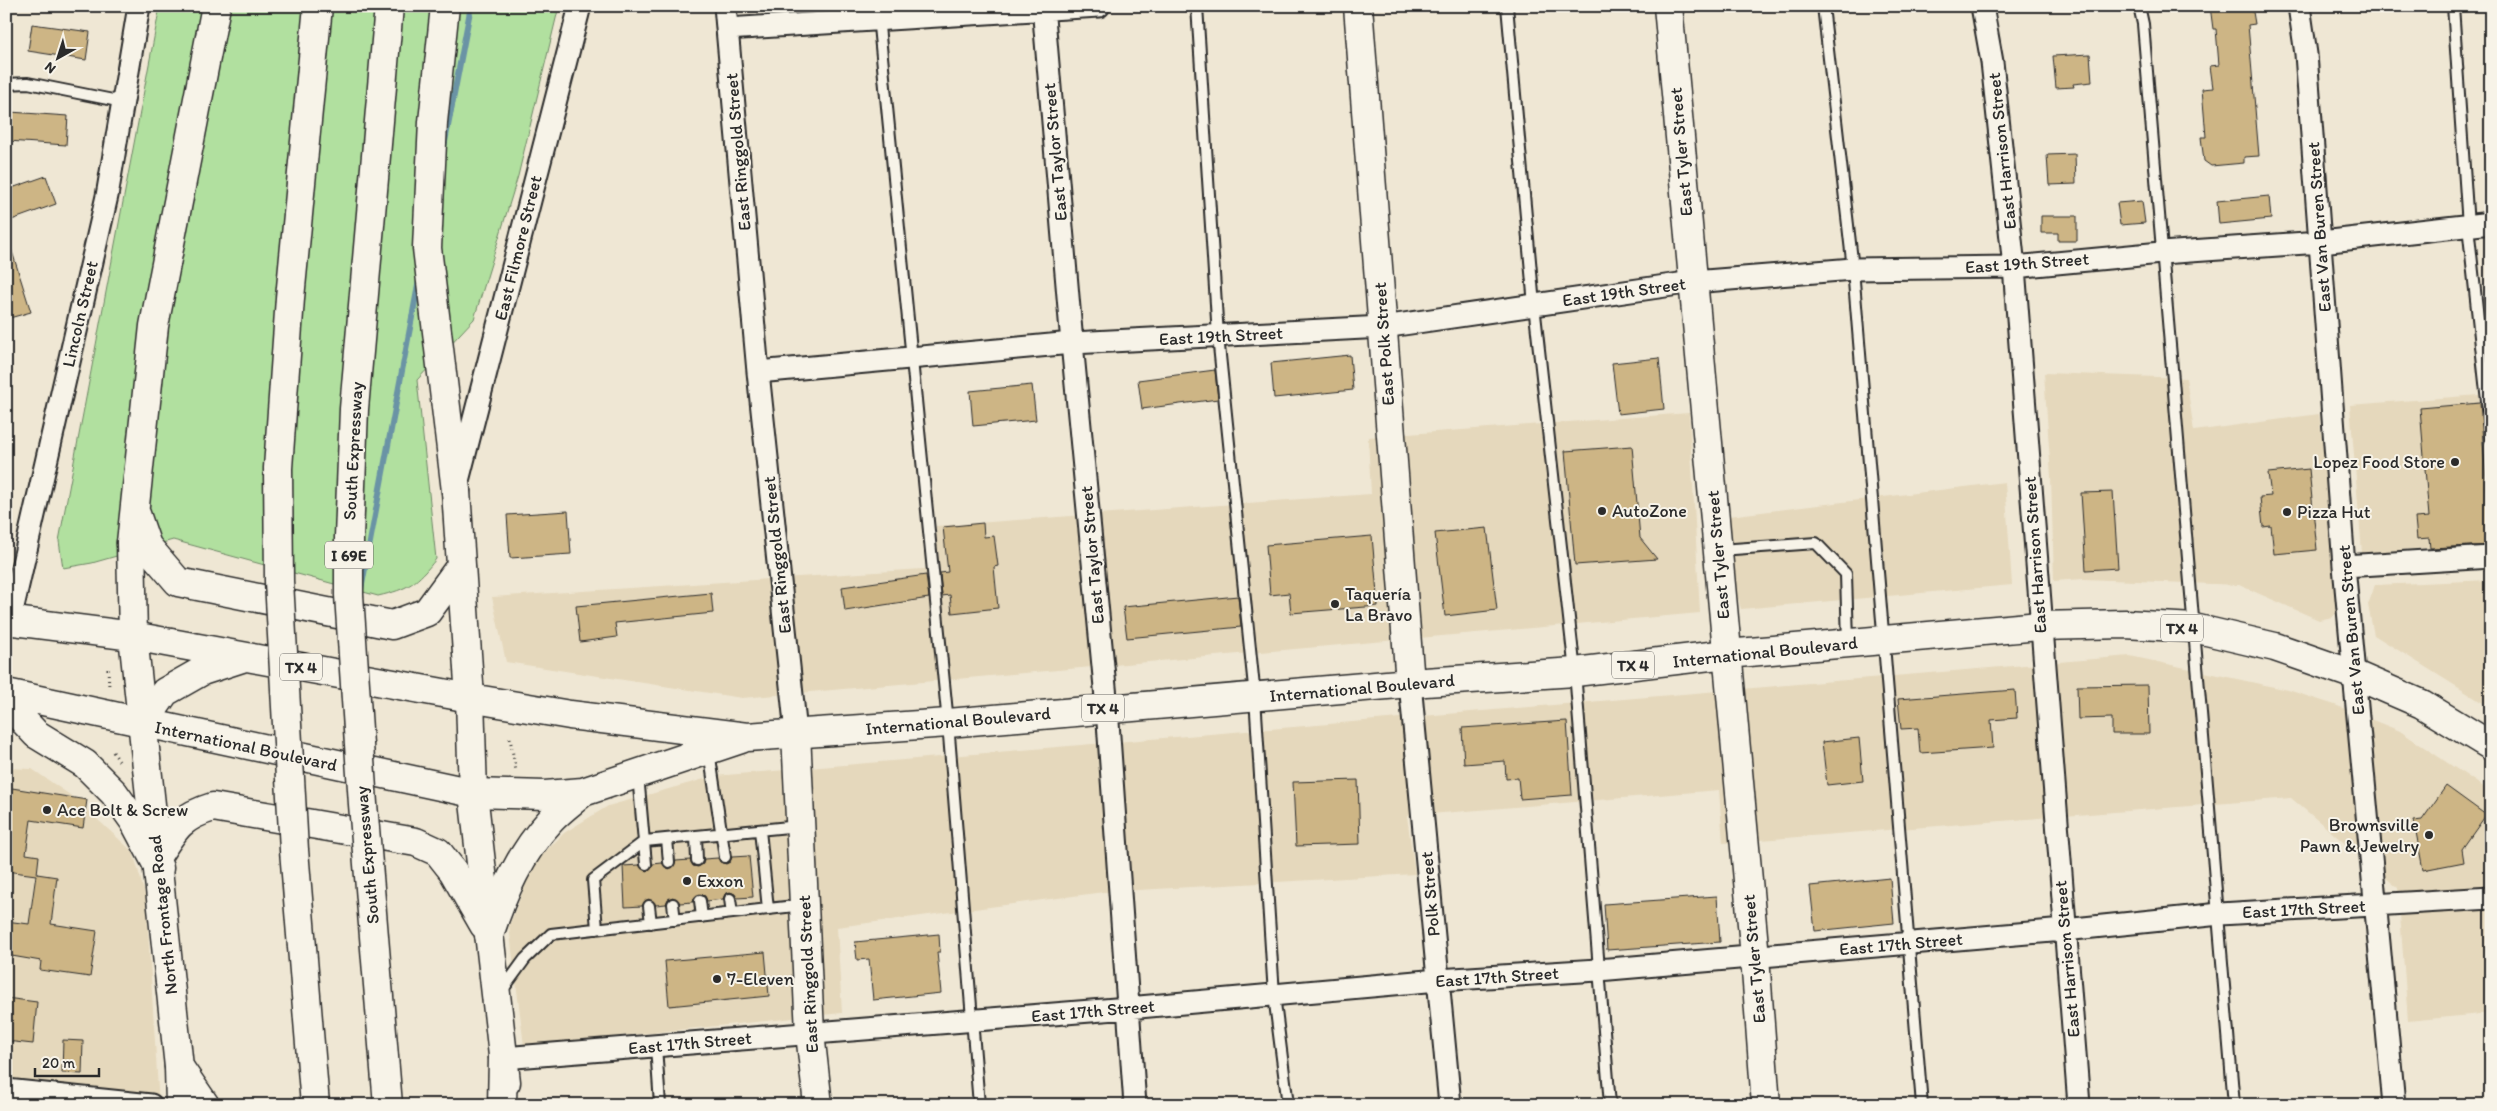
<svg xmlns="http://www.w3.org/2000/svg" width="2497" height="1111" font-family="Itim,sans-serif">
<rect width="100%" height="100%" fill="#efe7d4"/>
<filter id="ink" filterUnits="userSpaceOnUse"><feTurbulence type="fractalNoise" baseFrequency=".02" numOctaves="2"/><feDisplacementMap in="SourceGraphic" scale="10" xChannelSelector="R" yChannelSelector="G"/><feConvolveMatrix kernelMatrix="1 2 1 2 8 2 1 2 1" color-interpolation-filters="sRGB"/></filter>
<g filter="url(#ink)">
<path fill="#e5d8bc" d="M2044 373 2186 378 2194 431 2319 414 2341 609 2332 617 2319 620 2239 585 2083 579 2054 581 2051 477Z
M2479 395 2491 543 2362 553 2350 405Z
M1689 413 1700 613 742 698 506 662 492 597 938 568 936 526 1371 494 1368 437Z
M2005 482 2012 585 1741 609 1732 576 1729 516Z
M2491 580V708L2374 635 2368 605 2375 585Z
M2130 656 2288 690 2335 705 2400 731 2491 792V1013L2408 1021 2398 888 2291 798 1723 843 1719 790 1407 816 1415 874 1104 892 837 927 842 1013 524 1046 509 926 534 863 564 833 608 806 715 776Z
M6 768 32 769 73 797 133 852 146 898 159 1105H6Z"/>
<path fill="#b1e09f" stroke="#6e8665" d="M160 6H559L518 176 474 319 417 380 436 559C417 583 409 589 378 596L173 540 92 563 63 568 59 541Z"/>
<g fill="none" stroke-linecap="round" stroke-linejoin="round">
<path stroke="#6a93a5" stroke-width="6" d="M444 147 471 6
M361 590 419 280"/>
</g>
<path fill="#cdb585" stroke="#2b2b2b" d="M2210 6H2252L2255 24 2248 25 2259 156 2244 157V163L2211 166 2204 161 2201 137H2206L2202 89 2213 88 2210 66 2219 65 2216 29H2213Z
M32 24 90 32 86 60 28 51Z
M2090 54 2092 82 2073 84 2074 87 2056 88 2053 56Z
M10 112 68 116 66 145 8 141Z
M2075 154 2076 184 2049 185 2047 155Z
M46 176 56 204 6 222V190Z
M2269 196 2271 219 2219 224 2217 201Z
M2142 201 2145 223 2120 225 2117 203Z
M2041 216H2077V241H2058V233H2041Z
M10 245 31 312 6 319V246Z
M1350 355 1353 390 1274 398 1271 363Z
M1659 358 1664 409 1618 414 1612 363Z
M1215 370 1218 399 1142 409 1138 380Z
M1032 385 1036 420 973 426 970 391Z
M2480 403 2491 545 2430 548 2429 538 2417 539 2415 518 2429 517 2420 408Z
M1632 446 1640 538 1657 559 1575 565 1565 451Z
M2309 469 2317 550 2274 554 2271 526 2263 527 2260 497 2271 496 2268 473Z
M2113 492 2118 568 2086 570 2081 493Z
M568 511 571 554 510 558 507 515Z
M983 523 984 537 994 536 998 566 994 567 998 608 952 613 950 595 942 596 940 573 948 572 943 527Z
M1487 528 1497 610 1445 616 1435 533Z
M1372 536 1378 606 1291 613 1289 593 1270 595 1266 545Z
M926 575 929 598 845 611 842 587Z
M711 593 713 613 615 623 617 637 580 642 576 606Z
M1238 596 1241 627 1127 638 1123 607Z
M2148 685 2149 734H2112V718L2078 719 2077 686Z
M2015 690 2017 718 1991 720 1993 748 1920 753 1918 728 1901 729 1898 699Z
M1567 721 1572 795 1520 799 1518 778 1506 779 1505 761 1464 764 1462 728Z
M1859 738 1863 781 1827 785 1822 742Z
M1358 780 1360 844 1296 846 1293 782Z
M2446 786 2486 815 2462 849 2464 862 2423 870 2414 821 2422 820Z
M12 788 87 800 83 828 31 820 26 854 39 856 37 874 57 877 51 924 97 931 90 977 40 970 41 961 6 955V921L29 924 36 875 6 871V829Z
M749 856 753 897 737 898 735 894 730 892 725 894 723 899 707 901 705 896 700 894 696 896 693 902 680 903 673 897 668 899 666 904 656 905 649 899 645 901 642 906 625 907 623 866 639 865 646 871 650 869 653 864 662 863 669 869 673 867 676 861 690 860 693 866 698 867 703 864 704 859 718 858 720 862 726 864 730 862 732 857Z
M1890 878 1894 923 1815 931 1810 886Z
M1717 896 1720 942 1607 950 1604 904Z
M939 934 940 952H937L941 993 873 1000 869 959 857 960 855 942Z
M765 952 769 996 669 1006 665 961Z
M6 998 37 1002 33 1044 6 1041Z
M63 1040 83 1041 82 1074 62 1073Z"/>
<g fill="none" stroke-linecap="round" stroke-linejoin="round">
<g stroke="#2b2b2b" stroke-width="14">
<path id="lane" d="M877 6 948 723 979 1105
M1197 6 1218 336 1255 697 1274 995 1288 1105
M1507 6 1534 305 1575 672 1610 1105
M1823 6 1853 269 1922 1105
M2139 6 2143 24 2234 1105
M2453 6 2468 226 2491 438
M6 84 28 83 123 102
M1720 550 1816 543 1846 574 1848 642
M709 751 725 857
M638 775 646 864
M760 830 768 909
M696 836 697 860
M667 839 669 862
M730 899 732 913
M700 901 702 917
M673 904 675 920
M649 906 651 923
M597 929 593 880 645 841 799 826
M501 992 525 959 551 934 803 905
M656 1046 660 1105"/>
</g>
<g stroke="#2b2b2b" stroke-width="25">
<path id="street" d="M725 6 758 372 796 733
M1043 6 1072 343 1107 708 1135 1105
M1982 6 1992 62 2014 267 2079 1105
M2299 6 2306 54 2344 566 2394 1105
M727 29 1099 6
M758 372 1072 343 1383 327 1693 282 1853 269 2014 267 2161 253 2321 242 2491 223
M458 481 580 6
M2344 566 2491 557
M10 620 107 196 139 6
M1410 683 1450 1105
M503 1058 1128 1008 1438 980 1598 970 2064 930 2220 914 2491 898
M6 1090 151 1105"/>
</g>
<g stroke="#2b2b2b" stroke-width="31">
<path id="secondary" d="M1358 6 1410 683
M1668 6 1755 957 1766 1105
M456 491 470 698 473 793 506 1082
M131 543 133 636 179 1067 180 1105
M796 733 810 1033 818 1105
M157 856C175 828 180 817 213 807L416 842 438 852 453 871 484 925"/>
</g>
<g stroke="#2b2b2b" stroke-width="31">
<path id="primary" d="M6 620 133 636 470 698 570 715 747 737 948 723 1410 683 1575 672 1727 654 2040 626 2125 624 2194 628 2275 647 2355 675 2422 704 2491 746
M6 693 473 793 545 795 583 792 741 739
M6 702 36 734 85 764 114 793 134 821 159 868
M143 724 165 692 202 671 242 658
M489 935C503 893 520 853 551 820 560 810 573 801 583 792"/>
</g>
<g stroke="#2b2b2b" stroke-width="31">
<path id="highway" d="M445 6 433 122 427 248 456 491
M136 514 147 546 178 582 392 625 427 612 460 567
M131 543 154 326 216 6
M179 1067 205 1105
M502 1105 503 1058"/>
</g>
<path stroke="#2b2b2b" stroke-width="3" stroke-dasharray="1 4" stroke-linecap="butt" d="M108 669 109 687
M510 738 516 771
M113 752 119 761"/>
<use href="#lane" stroke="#f7f3e8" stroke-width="10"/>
<use href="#street" stroke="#f7f3e8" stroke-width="21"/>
<use href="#secondary" stroke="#f7f3e8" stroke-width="28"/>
<use href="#primary" stroke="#f7f3e8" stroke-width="28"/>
<use href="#highway" stroke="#f7f3e8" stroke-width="28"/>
<g stroke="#2b2b2b" stroke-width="31" stroke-linecap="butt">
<path id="highway-bridge" d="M315 1105 294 850 279 581 278 468 290 298 318 6
M388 1105 363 804 349 595V537L354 409 389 6"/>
</g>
<use href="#highway-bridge" stroke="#f7f3e8" stroke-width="28"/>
</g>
</g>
<g fill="#2b2b2b" stroke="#f7f3e8" stroke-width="2">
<circle cx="2455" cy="462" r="5"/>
<circle cx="1602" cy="511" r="5"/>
<circle cx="2287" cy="512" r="5"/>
<circle cx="1335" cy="604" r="5"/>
<circle cx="47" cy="810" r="5"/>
<circle cx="2429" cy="835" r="5"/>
<circle cx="687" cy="881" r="5"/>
<circle cx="717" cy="979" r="5"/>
</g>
<g text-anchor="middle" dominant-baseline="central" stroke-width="4" stroke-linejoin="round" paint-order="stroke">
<g fill="#f7f3e8" stroke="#686764" stroke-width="1">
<rect x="325" y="541.5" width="48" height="27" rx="4"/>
<rect x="2161" y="614.5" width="42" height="27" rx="4"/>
<rect x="1612" y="651.5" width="42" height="27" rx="4"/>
<rect x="280" y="653.5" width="42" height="27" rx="4"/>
<rect x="1082" y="694.5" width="42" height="27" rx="4"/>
</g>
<g font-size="16" font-weight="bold" fill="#2b2b2b">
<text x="349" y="555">I 69E</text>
<text x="2182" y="628">TX 4</text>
<text x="1633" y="665">TX 4</text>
<text x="301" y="667">TX 4</text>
<text x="1103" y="708">TX 4</text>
</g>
<g font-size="18" fill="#2b2b2b" stroke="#f7f3e8">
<text transform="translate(2002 151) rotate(-96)">East Harrison Street</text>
<text transform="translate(738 152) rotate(-95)">East Ringgold Street</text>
<text transform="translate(1055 152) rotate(-95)">East Taylor Street</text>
<text transform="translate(1681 152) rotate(-95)">East Tyler Street</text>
<text transform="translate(2319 227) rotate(-94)">East Van Buren Street</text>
<text transform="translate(518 248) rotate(-76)">East Filmore Street</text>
<text transform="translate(2027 263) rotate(-4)">East 19th Street</text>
<text transform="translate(1624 292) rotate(-8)">East 19th Street</text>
<text transform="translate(80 314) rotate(-77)">Lincoln Street</text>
<text transform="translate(1221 336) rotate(-3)">East 19th Street</text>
<text transform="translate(1384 344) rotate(-94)">East Polk Street</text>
<text transform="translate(353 451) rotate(-87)">South Expressway</text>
<text transform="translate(777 555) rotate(-96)">East Ringgold Street</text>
<text transform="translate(1092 555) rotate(-95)">East Taylor Street</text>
<text transform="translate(1718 555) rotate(-95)">East Tyler Street</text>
<text transform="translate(2035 555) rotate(-94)">East Harrison Street</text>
<text transform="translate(2351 630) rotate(-95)">East Van Buren Street</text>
<text transform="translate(1765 652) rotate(-6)">International Boulevard</text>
<text transform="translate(1362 688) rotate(-5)">International Boulevard</text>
<text transform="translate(958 721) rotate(-5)">International Boulevard</text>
<text transform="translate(246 746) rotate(12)">International Boulevard</text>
<text transform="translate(367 855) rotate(-95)">South Expressway</text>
<text transform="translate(1430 894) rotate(-95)">Polk Street</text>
<text transform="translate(2304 909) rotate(-3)">East 17th Street</text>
<text transform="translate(163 915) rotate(-96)">North Frontage Road</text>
<text transform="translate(1901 944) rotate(-5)">East 17th Street</text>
<text transform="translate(1754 959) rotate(-95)">East Tyler Street</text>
<text transform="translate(2067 959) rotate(-95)">East Harrison Street</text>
<text transform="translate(808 974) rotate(-93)">East Ringgold Street</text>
<text transform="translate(1497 977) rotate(-4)">East 17th Street</text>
<text transform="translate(1093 1011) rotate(-5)">East 17th Street</text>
<text transform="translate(690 1043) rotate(-5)">East 17th Street</text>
</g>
<g font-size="18" fill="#2b2b2b" stroke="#f7f3e8" text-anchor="start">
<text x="2445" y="462" text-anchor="end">Lopez Food Store</text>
<text x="1612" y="511">AutoZone</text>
<text x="2297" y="512">Pizza Hut</text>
<text x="1345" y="594">Taquería<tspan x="1345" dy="21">La Bravo</tspan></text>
<text x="57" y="810">Ace Bolt &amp; Screw</text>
<text x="2419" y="825" text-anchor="end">Brownsville<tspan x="2419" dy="21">Pawn &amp; Jewelry</tspan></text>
<text x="697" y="881">Exxon</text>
<text x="727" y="979">7-Eleven</text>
</g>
</g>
<rect width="2497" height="1111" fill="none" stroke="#f7f3e8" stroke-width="25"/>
<rect x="12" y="12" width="2472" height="1086" fill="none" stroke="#2b2b2b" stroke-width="2" filter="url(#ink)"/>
<g transform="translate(58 58) rotate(219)" stroke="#f7f3e8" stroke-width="4" paint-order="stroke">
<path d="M0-4L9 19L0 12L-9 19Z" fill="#2b2b2b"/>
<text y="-8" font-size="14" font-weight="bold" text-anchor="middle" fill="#2b2b2b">N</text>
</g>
<path d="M35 1068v8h64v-8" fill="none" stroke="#2b2b2b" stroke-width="2.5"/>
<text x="42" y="1068" font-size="15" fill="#2b2b2b" stroke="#f7f3e8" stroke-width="4" paint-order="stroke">20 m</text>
</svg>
